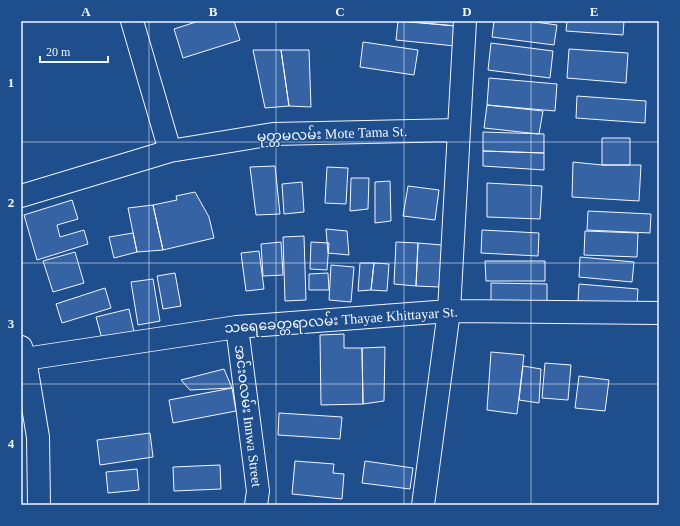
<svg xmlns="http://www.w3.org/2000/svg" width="680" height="526" font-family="'Times New Roman','Noto Sans Myanmar',serif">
<rect width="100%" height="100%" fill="#1f4e8c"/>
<path fill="#3563a3" stroke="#f2f6ff" d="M199 21H234L240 40 183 58 174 29Z
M398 21 456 26 455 46 396 40Z
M402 21H457L456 26Z
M494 21H528L557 25 554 45 492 37Z
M567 21H624L623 35 566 31Z
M363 42 418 50 414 75 360 67Z
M491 43 553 51 550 78 488 70Z
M569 49 628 53 626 83 567 78Z
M253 50H281L289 106 265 108Z
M281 50H309L311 107 289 106Z
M489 78 557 84 555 111 487 105Z
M577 96 646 101 645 123 576 118Z
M487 105 543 111 539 134 484 128Z
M483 132 544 134V153L483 151Z
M602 138H630V165H602Z
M483 151 544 153V170L483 166Z
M573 162 602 165H641L639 201 572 197Z
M275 166 280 214 256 215 250 167Z
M327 167 348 168 346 204 325 203Z
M351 178H369L368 209 350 211Z
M390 181 391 221 375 223V182Z
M302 182 304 212 284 214 282 184Z
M487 183 542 186 540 219 487 217Z
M408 186 439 190 435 220 403 216Z
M195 192 209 217 214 238 163 250 153 205 177 200 176 196Z
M72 200 78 219 57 225 60 237 84 230 88 244 37 260 24 215Z
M153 205 163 250 137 252 128 208Z
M588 211 651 214 650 233 587 230Z
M326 229 347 231 349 255 328 253Z
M482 230 539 233 538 256 481 253Z
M585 231 638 233 637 257 584 255Z
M133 233 137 252 114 258 109 237Z
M304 236 306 300 285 301 283 237Z
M281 242 283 275 263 276 261 244Z
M311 242 329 243 327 270 310 269Z
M396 242 418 243 416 286 394 284Z
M418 243 442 245 439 287 416 286Z
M259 251 264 289 246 291 241 253Z
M75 252 84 283 53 292 43 261Z
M580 257 634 262 632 282 579 277Z
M485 261H545V281H486Z
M360 263H374L371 290 358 291Z
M374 263 389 264 387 291 371 290Z
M331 265 354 267 351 302 329 300Z
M175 273 181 306 163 309 157 276Z
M328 273 329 290H309V274Z
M153 279 160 321 138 325 131 282Z
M491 283 547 284V302L491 301Z
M579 284 638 289 637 307 578 301Z
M105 288 111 308 62 323 56 304Z
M129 309 134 332 102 339 96 317Z
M344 334V348H362L363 404 321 405 320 335Z
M385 347 384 401 363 404 362 348Z
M491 352 524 355 517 414 487 410Z
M545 363 571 365 568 400 542 398Z
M523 366 541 369 539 403 519 400Z
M224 369 232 388 190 390 181 380Z
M579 376 609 380 605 411 575 408Z
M232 388 236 411 173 423 169 400Z
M279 413 342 417 340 439 278 435Z
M150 433 153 457 100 465 97 440Z
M295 461 334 464 333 473 344 474 342 499 292 494Z
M365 461 413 468 410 489 362 483Z
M220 465 221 489 174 491 173 467Z
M137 469 139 490 108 493 106 472Z"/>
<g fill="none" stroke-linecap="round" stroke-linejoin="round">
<g stroke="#f2f6ff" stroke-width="24">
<path id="minor" d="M132 21 170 151
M21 196 170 151 273 134 459 130
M237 327 258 491 256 505
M25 359 237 327 449 311 659 313
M423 505 449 311 465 21"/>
</g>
<g stroke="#f2f6ff" stroke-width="24">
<path id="major" d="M21 347 25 359 38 437 39 505"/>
</g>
<use href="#minor" stroke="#1f4e8c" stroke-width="22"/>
<use href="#major" stroke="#1f4e8c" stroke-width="22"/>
</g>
<path fill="none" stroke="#f2f6ff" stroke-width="1" stroke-opacity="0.55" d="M149 21V505M276 21V505M404 21V505M531 21V505M21 142H659M21 263H659M21 384H659"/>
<g text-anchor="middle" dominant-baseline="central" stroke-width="3" stroke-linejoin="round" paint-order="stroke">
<g font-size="14" fill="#f2f6ff" stroke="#1f4e8c">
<text transform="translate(332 134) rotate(-2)">မုတ္တမလမ်း Mote Tama St.</text>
<text transform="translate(341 320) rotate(-4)">သရေခေတ္တရာလမ်း Thayae Khittayar St.</text>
<text transform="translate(248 416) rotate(83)">အင်းဝလမ်း Innwa Street</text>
</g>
</g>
<rect width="680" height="526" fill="none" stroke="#1f4e8c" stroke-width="44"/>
<path d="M40 56v6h68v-6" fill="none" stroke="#f2f6ff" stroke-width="2"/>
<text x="46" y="56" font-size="12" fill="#f2f6ff" stroke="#1f4e8c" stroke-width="3" paint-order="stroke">20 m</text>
<rect x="22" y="22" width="636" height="482" fill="none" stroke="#f2f6ff" stroke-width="1.5"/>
<g font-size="13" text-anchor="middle" font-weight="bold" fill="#f2f6ff">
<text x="86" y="16">A</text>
<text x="213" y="16">B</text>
<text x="340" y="16">C</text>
<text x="467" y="16">D</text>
<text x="594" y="16">E</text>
<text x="11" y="87">1</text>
<text x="11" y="207">2</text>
<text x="11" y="328">3</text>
<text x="11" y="448">4</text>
</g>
</svg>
